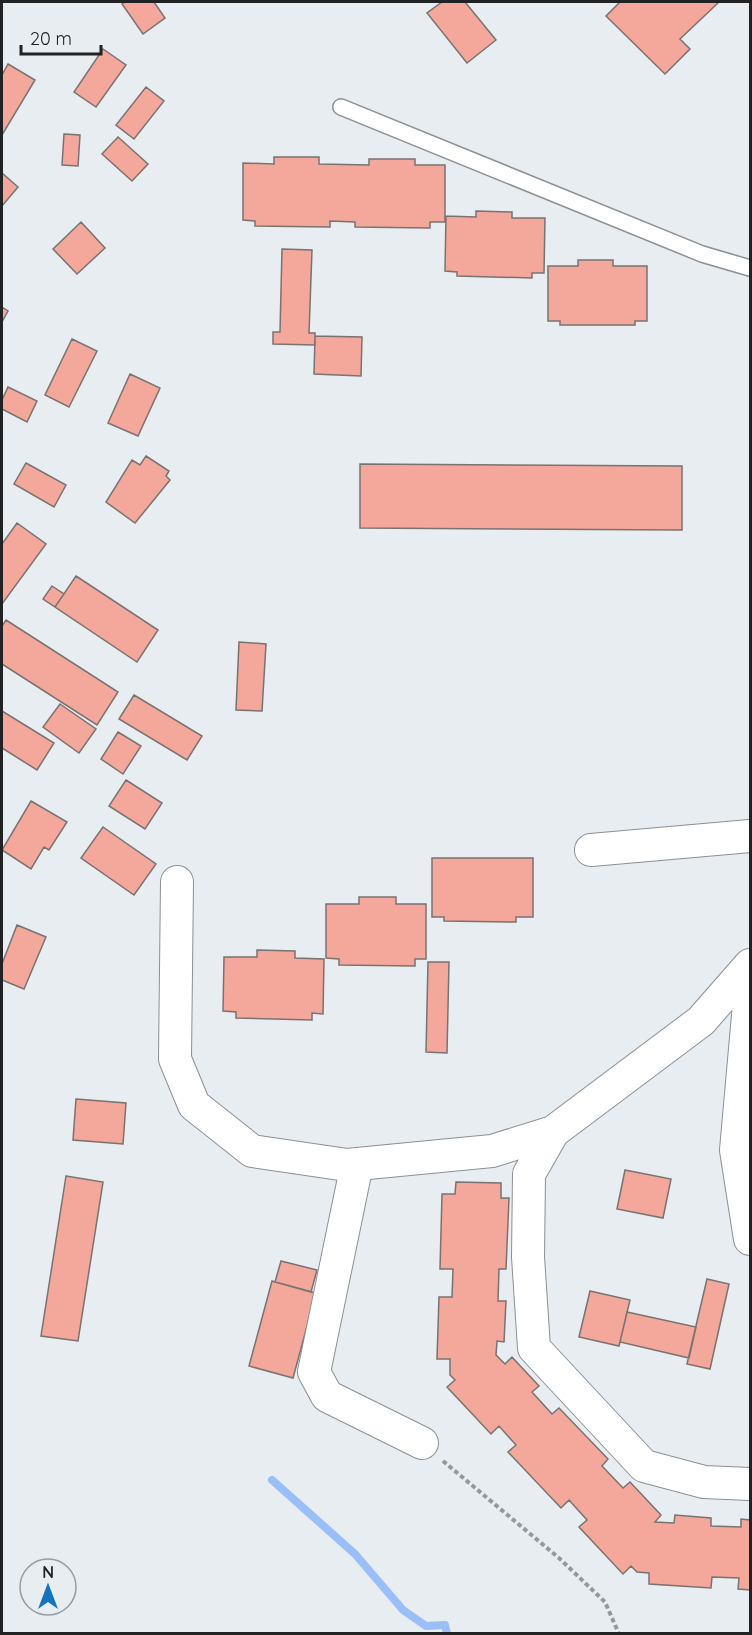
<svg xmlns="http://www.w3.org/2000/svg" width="752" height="1635" font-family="Quicksand,sans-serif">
<rect width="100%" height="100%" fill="#e7edf1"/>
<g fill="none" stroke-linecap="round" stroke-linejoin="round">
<path stroke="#9abff8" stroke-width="8" d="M272 1480 355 1554 403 1610 426 1626 445 1625 447 1634"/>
</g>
<path fill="#f4a89b" stroke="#797271" stroke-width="1.5" d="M125 2H154L165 18 143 34 122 4Z
M442 2H465L496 40 467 63 427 13Z
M620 2H719L680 39 690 49 665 74 606 16Z
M103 49 126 65 96 107 74 92Z
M8 64 35 80 2 135V75Z
M146 87 164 101 134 139 116 125Z
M64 134 80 135 78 166 62 165Z
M118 137 148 164 132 181 102 154Z
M274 157H319V164L369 165V159H415V165H445V222H430V228L355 227V222L330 221V227L255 226V221L243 220V163L274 164Z
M2 173 18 187 2 206Z
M476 211 512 212V218H545L544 273H532V278L457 276V272L445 271 446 216 476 217Z
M81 222 105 248 77 274 53 249Z
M282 249 312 250 309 333H315V345L273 344V332H280Z
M578 260H613V266H647V321H635V325H560V321H548V266H578Z
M2 307 8 311 2 322Z
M315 336 362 337 361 376 314 374Z
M72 339 97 351 69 407 45 395Z
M130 374 160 388 138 436 108 423Z
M8 387 37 401 27 422 2 409V400Z
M146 456 169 471 166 476 170 480 135 523 106 502 132 460 140 465Z
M26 463 66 485 54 507 14 484Z
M360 464 682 466V530L360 528Z
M17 523 46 544 2 604V544Z
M76 576 158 630 137 662 55 607Z
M52 586 64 594 55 607 43 599Z
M6 620 118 692 97 725 2 664V626Z
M239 642 266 644 262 711 236 710Z
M134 695 202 736 187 760 119 719Z
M60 704 96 729 79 753 43 727Z
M2 711 54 743 37 770 2 748Z
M118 732 141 746 123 774 101 759Z
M126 780 162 803 145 829 109 806Z
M31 801 67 822 49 850 44 847 31 869 2 850Z
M103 827 156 864 134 895 81 858Z
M432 858H533V917H516V922L444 921V917H432Z
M359 897H396V904H426V959H415V966L339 965V959L326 958V904H359Z
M17 925 46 937 24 989 2 980V964Z
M257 950 295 951V958L324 959 323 1014 312 1013V1020L236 1018V1012L223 1011 224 957H257Z
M428 962H449L447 1053 426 1052Z
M76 1099 126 1103 123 1144 73 1140Z
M625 1170 671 1179 663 1218 617 1209Z
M66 1176 103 1182 78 1341 41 1336Z
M456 1182 501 1183V1198H509L506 1269H499L498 1301H506L504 1342 497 1341 496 1355 505 1364 512 1357 539 1386 532 1392 552 1414 559 1408 608 1459 602 1466 623 1488 630 1482 661 1515 655 1522 674 1523 675 1515 711 1518V1526L741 1527V1519L750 1520V1590L738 1589 739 1578 712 1577 711 1588 649 1584V1573L637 1572 631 1566 623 1574 579 1527 587 1520 569 1500 561 1508 508 1452 516 1445 499 1426 491 1434 447 1387 455 1380 450 1375V1359H437L439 1297H452L453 1269H440L442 1194H455Z
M281 1261 317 1270 311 1292 275 1282Z
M707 1279 729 1284 710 1369 687 1364Z
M272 1281 316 1293 293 1378 249 1366Z
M590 1291 630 1300 619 1346 579 1337Z
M627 1312 696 1327 689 1358 620 1342Z"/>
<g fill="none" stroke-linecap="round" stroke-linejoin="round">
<g stroke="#8b9094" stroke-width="18">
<path id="lane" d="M341 107 702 254 750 268"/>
</g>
<g stroke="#8b9094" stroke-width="34">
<path id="street" d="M591 850 750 836
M177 882 175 1059 194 1105 252 1151 347 1165 492 1151 553 1132
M750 965 701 1021 553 1132 529 1174 528 1257 534 1348 644 1466 704 1482 750 1484
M750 993 736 1150 750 1239
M357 1164 314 1372 327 1396 422 1443"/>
</g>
<path stroke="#95999c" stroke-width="4" stroke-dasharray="4.5 3" stroke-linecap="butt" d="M443 1461 559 1558 605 1602 619 1634"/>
<use href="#lane" stroke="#fff" stroke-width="15"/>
<use href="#street" stroke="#fff" stroke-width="32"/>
</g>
<rect width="752" height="1635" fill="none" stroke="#202224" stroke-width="6"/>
<g transform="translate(48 1587)"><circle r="28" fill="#e7edf1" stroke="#979c9f" stroke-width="1.5"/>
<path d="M0-4.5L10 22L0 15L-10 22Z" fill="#1573bf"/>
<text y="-9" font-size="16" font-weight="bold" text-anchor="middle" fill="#202224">N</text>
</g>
<path d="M21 45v9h80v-9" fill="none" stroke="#202224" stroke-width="3"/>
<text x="30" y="45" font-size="18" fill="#202224" stroke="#e7edf1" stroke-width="4.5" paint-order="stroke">20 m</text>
</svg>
